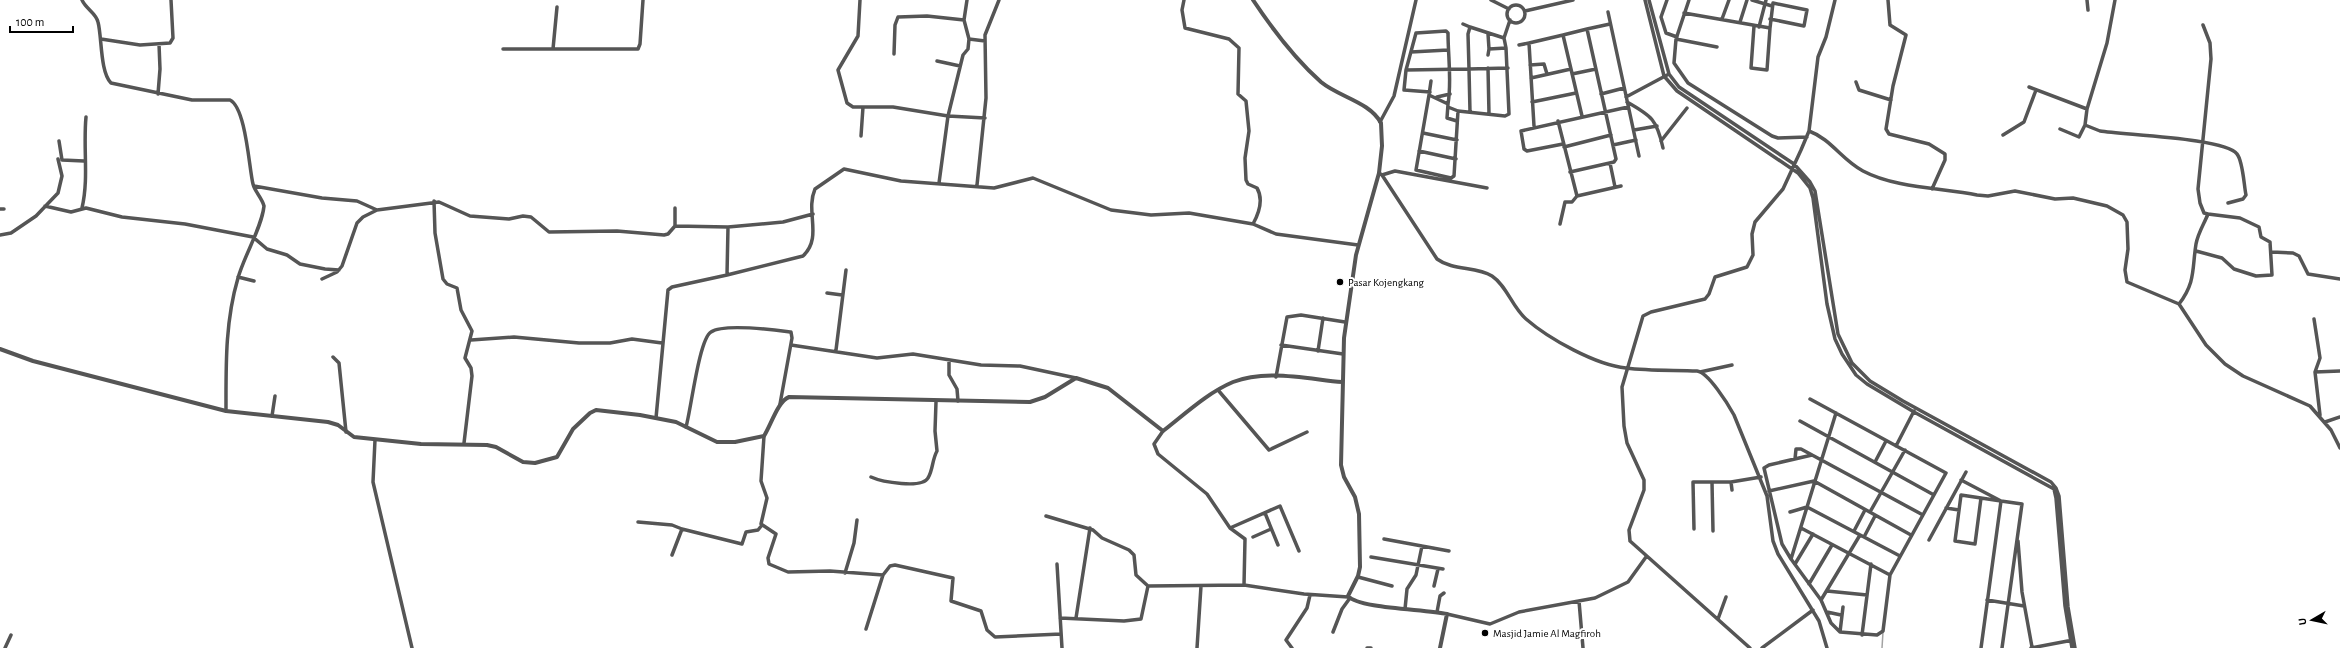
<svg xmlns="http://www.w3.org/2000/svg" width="2340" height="648" font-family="'Alegreya Sans',sans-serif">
<rect width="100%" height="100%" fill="#fff"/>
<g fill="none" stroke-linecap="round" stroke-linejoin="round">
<path stroke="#a3a3a3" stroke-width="1.5" d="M1882 648 1883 632"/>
<path stroke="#555" stroke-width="3.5" d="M82 0C86 9 96 13 98 22 102 37 100 72 111 83L192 100H230C246 108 249 168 253 184 255 192 262 198 264 206 262 227 244 256 238 278 225 322 226 366 226 411
M860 0 858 36 838 70 847 103 853 107H893L948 116 963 55 968 49 969 39 964 20 967 0
M1184 0 1182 10 1185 28 1229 39 1239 48 1238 94 1246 101 1249 131 1245 158 1246 180 1248 184 1257 188C1264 200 1259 213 1253 224
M1491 0 1509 9
M1645 0 1664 76 1677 91 1798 173 1810 188 1813 198 1827 304 1835 339 1842 354 1856 375 1867 384 1914 412 2054 489 2056 498 2065 606 2072 648
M1649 0 1669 74 1679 87 1794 164 1810 182 1815 191 1838 334 1852 363 1870 381 1903 401 2051 482 2056 488 2059 496 2068 607 2075 648
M1667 0 1661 17 1666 33 1677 37
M1689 0 1676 39 1674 63 1688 83 1772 136 1778 138 1807 137
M1752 0 1772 6
M1888 0 1890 25 1906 35 1893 86 1886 129 1889 134 1929 144 1945 154V160L1932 189
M2087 0 2088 10
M1507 14a9 9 0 1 1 18 0a9 9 0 1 1-18 0Z
M1525 11 1573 0
M1608 12 1639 156
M1684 13 1770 28 1767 70 1751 68 1754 26
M1722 19 1729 0
M1770 19 1804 26 1807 10 1773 3 1770 28
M1740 22 1747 0
M1463 24 1470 27
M1759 27 1766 0
M1587 29 1610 24
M1488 34 1489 49
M1563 35 1587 29 1616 159 1614 162 1570 172
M1504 38 1470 27 1468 34 1469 69 1508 68
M101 39 140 45 170 43 173 38 171 0
M969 39 985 41
M1676 39 1717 47
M1519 45 1529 43
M1506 48 1504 38 1510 20
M503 49H638L640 44 643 0
M553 49 557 7
M1411 52 1448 50
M894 54 895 25 898 17 927 16 964 20
M937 61 960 66
M1530 65 1544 64 1547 74
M1488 68 1489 114
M1406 70 1404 90 1430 92
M1572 74 1596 69
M1531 78 1571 69
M1431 81 1429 95 1448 104 1447 118 1457 121
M1856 82 1859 90 1891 100
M2029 87 2087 109 2085 125 2100 131C2124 135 2226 138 2237 154 2243 161 2244 186 2246 195L2243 199 2228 203
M158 94 160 69 159 44
M1601 94 1624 88
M1429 95 1416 170 1451 178 1454 176 1458 111
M1437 97 1450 94
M1626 97 1669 74
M1532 102 1576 93
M1627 102C1652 116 1657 120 1663 148
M1448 104C1452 81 1448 57 1448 33L1446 31 1416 33 1406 70 1469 69 1470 112
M1448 107 1458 111 1505 116 1509 114 1506 48 1489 49 1488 55
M2087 109 2107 43 2115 0
M1558 121 1577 196
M1380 122 1394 96 1416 0
M1534 126 1529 43 1563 35 1582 116
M2060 129 2079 137 2085 125
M1634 130 1657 126
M1809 131C1831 139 1842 160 1863 171 1895 188 1941 188 1977 195L1988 196 2015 191 2055 199 2073 198 2107 206 2123 215 2127 222 2128 249 2125 270 2127 282 2179 304 2206 345 2225 364 2243 376 2310 406 2331 430 2340 448
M1423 133 1457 140
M2003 135 2024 122 2036 90
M861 136 863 107
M59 141 62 160 84 161
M1661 141 1687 108
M1563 144 1527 151 1524 149 1521 131 1628 107
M1613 145 1636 140
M1564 147 1611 135
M1419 151 1456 159
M1610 163 1615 187
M1379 173 1382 175 1437 259C1453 271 1476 266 1492 276 1507 286 1512 307 1526 319 1549 339 1596 365 1626 368 1649 371 1674 370 1697 371 1708 372 1728 404 1734 415L1767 496 1773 541 1778 554 1819 621 1827 648
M1382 175 1395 171 1487 188
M939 183 948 116 985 118
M977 185 986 98 985 35 999 0
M254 186 322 198 357 201 377 210 439 202 470 216 509 219 523 216 531 217 549 232 617 231 664 235 668 234 675 226 728 227
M434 201 435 233 443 279 447 284 457 288 461 310 472 331 465 358 471 368 472 376 464 443
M45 206 71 212 86 208 122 217 185 224 253 237 267 249 287 255 300 264 325 269 339 270
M82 208C89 178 83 148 86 117
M675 208V226
M0 209H4
M1560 224 1565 202H1572L1577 196 1621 186
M0 235 11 233 36 216 58 193 62 176 58 159
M2196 251 2222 258 2234 269 2256 276 2272 275 2270 242 2261 237 2259 227 2240 218 2208 214
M2272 252 2293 253 2299 256 2308 274 2340 279
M727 275 803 256C823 237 805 212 815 189L844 169 901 181 994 188 1033 178 1111 210 1151 215 1189 213 1253 224 1276 234 1358 245
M238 277 254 281
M322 279 337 272 342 266 357 223 363 217 377 210
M827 293 842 295
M2179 304C2196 282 2192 268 2196 244 2198 233 2204 224 2208 214L2204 213 2200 203 2198 189 2211 59 2210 43 2203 25
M2314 319 2320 358 2315 372 2320 415
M471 340 514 337 579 343H610L632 339 662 343
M791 345 877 358 913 354 981 365 1020 366 1076 378
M1281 345 1343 354
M836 350 846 270
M1318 351 1323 318
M333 357 339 363 346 432
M949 360V375L957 389 958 401
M1700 372 1732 365
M2315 372 2340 371
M1276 377 1287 317 1301 315 1345 322
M1218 390 1269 450 1307 432
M1810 399 1946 473 1890 575 1883 631 1877 635 1840 632 1831 623 1821 600 1791 559 1836 413
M272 416 275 396
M656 418 668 290 672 287 727 275 728 227 783 222 813 214
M1800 421 1934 495
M2325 422 2340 417
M686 427C691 410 699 339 711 332 724 323 775 330 791 332L792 338 780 404
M1163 431 1154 444 1158 454 1207 494 1230 528 1245 539 1244 585
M764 436 761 481 767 498 761 524 776 534 768 558 769 564 788 572 830 571 883 575
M375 440 373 482 412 648
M1896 446 1914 411
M1795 459 1796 449H1801L1923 515
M1875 462 1886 441
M871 477C882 482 922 489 928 478 933 470 932 460 937 451L935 431 936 402
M1961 480 2001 501 2022 504 2002 648
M1712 482 1713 531
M1731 482 1732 490
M1769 491 1814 481 1911 535
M1946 508 1959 510
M1790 512 1807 507 1900 556
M1870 512 1905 450
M1265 513 1278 545
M1046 516 1093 530 1102 538 1129 550 1134 555 1136 575 1148 586 1244 585 1304 594 1348 597
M638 522 672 525 682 529 742 544 746 532 758 530 762 525
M1230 528 1280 506 1299 551
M1801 528 1890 575
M1694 529 1693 482H1731L1761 477
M1854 531 1865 510
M1253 537 1271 529
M1864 537 1875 516
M1384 539 1449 551
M1929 540 1966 472
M2018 541 2022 592 2032 647
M672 555 682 529
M1371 557 1443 569
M1791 559 1782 544 1764 468 1769 465 1812 455
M1057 564 1062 648
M1795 564 1813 534
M845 573 854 543 857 520
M1358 577 1392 586
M1809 584 1832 545
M1434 586 1438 569
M1827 591 1867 595
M1821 600 1860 535
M1987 600 2024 606
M1579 601 1583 648
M1405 609 1407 589 1416 575 1422 546
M1437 612 1440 596 1444 593
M1827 612 1841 615
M1447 614 1490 624 1519 612 1595 598 1628 582 1646 557
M1060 618 1124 621 1141 619 1148 586
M1076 618 1090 528
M1718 619 1726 597
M866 629 883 575 890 566 895 565 953 578 951 601 981 611 987 630 995 637 1061 634
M1333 632 1342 609 1350 598
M1840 632 1843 607
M1862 635 1871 564
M5 648 11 635
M1197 648 1201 586
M1292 648 1286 640 1307 608 1310 595
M1367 648H1371
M1750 648 1630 541 1629 530 1644 490V480L1627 443 1624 426 1622 387 1643 316 1651 312 1705 299 1709 294 1715 277 1747 267 1753 255 1752 234 1755 222 1783 189 1801 150 1809 131 1818 57 1826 37 1835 0
M1762 648 1813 610
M1981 648 2001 501 1961 495 1955 541 1975 544 1981 498
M2031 648 2073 640"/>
<path stroke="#555" stroke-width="4" d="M1253 0C1273 30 1294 58 1321 82 1339 97 1370 102 1381 123L1382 146 1379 173 1356 255 1344 338 1341 465 1344 477 1355 497 1359 514 1360 567 1358 576 1348 596C1359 609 1427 609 1447 614L1440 648
M0 349 33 361 226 411 328 422 338 425 354 437 421 444 487 445 496 447 523 462 535 463 557 457 573 429 590 413 596 410 640 415 676 422 717 442H735L764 436C771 425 778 401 789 397L1030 402 1045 397 1076 378 1108 388 1163 431C1185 414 1207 393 1233 382 1266 369 1308 379 1342 382"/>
</g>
<g fill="#000" stroke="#fff" stroke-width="1.5">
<circle cx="1340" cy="282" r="4"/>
<circle cx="1485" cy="633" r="4"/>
</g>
<g text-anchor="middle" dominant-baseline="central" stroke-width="4" stroke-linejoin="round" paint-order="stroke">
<g font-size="11" fill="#000" stroke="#fff" text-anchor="start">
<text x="1348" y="282">Pasar Kojengkang</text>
<text x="1493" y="633">Masjid Jamie Al Magfiroh</text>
</g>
</g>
<g transform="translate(2312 620) rotate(261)" stroke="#ffffff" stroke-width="3" paint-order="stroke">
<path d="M0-3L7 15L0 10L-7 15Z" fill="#000000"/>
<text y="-6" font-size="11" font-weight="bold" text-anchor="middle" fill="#000000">U</text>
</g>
<path d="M10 26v6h63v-6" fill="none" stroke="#000000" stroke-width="2"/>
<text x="16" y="26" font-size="12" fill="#000000" stroke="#ffffff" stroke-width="3" paint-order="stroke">100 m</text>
</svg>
